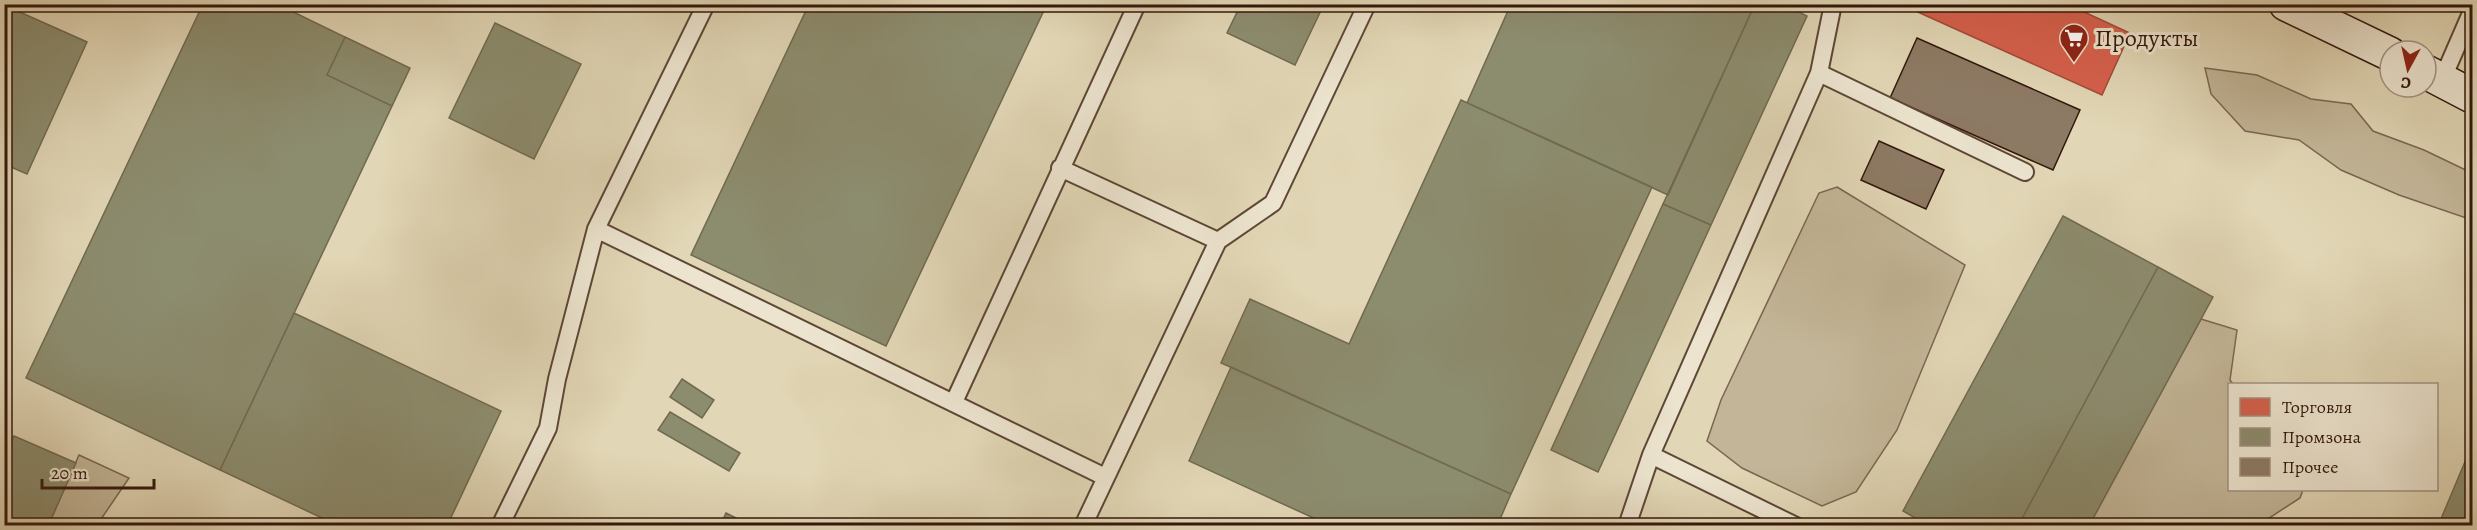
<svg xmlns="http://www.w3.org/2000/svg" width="2477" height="530" font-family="Alegreya,serif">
<rect width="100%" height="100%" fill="#e1d6b5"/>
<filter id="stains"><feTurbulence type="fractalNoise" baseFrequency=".00333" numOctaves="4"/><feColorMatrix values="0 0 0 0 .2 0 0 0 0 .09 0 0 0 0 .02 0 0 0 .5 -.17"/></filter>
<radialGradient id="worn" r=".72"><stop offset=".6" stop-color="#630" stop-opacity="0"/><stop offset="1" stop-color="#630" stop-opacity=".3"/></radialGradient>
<path fill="#c3b698" stroke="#7b6652" stroke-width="1.5" d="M2205 68 2257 75 2311 99 2351 104 2373 131 2424 150 2472 173V220L2399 195 2341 170 2299 140 2245 131 2211 94Z
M1837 187 1965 265 1897 430 1856 492 1822 506 1742 468 1707 441 1721 400 1819 193Z
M2201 319 2237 330 2230 380 2233 384H2230V490H2303L2300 498 2266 520 2263 525H2089Z
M79 455 129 478 97 525 48 526Z"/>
<path fill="#d6604d" stroke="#a54a3a" stroke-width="1.5" d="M1900 4H2067L2130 33 2102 95Z"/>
<path fill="#8c8c6e" stroke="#716951" stroke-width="1.5" d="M203 4H277L345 37 327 75 392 106 220 470 26 378Z
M809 4H1047L886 346 691 255Z
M1241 4H1324L1295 65 1227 33Z
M1511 4H1755L1668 195 1467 103Z
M1755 4H1783L1807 16 1711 225 1663 204Z
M4 5 87 42 27 174 4 164Z
M495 23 581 64 534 159 449 118Z
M345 37 410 68 392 106 327 75Z
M1461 100 1652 187 1511 494 1221 363 1250 299 1349 344Z
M1663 204 1711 225 1598 472 1551 450Z
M2063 216 2158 267 2018 526H1929L1903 511Z
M2158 267 2213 297 2089 526H2018Z
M294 313 501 411 447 526H339L220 470Z
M1231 367 1511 494 1497 526H1331L1189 461Z
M682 379 714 400 702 418 670 397Z
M670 412 740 453 729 471 658 430Z
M14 436 76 463 48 526H27L4 515V457Z
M2472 445V526H2438Z
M726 513 752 526H720Z"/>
<path fill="#8d7a64" stroke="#33170c" stroke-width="1.5" d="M1917 38 2080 110 2053 170 1890 98Z
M1879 141 1944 170 1926 209 1861 180Z"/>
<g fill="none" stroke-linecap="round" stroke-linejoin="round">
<g stroke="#5e4736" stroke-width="20">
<path id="lane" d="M1819 73 2025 172
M2442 80 2472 11
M1060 168 1218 241
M596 229 1105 477
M954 402 1137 4
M1651 455 1796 526
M500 526 548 428 557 379 596 229 706 4
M1083 526 1218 241 1273 203 1367 4
M1627 526 1651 455 1819 73 1833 4"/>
</g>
<g stroke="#33170c" stroke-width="36">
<path id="secondary" d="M2286 4 2390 54
M2426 72 2472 96"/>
</g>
<use href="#lane" stroke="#ece4cf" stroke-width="16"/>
<use href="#secondary" stroke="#ece4cf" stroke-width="33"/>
</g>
<defs>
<g id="supermarket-pin" transform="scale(1.5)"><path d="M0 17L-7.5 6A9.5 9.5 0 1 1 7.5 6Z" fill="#8f2418" stroke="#ece4cf"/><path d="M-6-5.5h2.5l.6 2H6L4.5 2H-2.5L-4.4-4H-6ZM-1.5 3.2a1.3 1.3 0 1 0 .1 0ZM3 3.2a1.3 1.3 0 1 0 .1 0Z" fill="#fff"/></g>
</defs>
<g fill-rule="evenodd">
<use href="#supermarket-pin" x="2074" y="38"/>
</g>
<g text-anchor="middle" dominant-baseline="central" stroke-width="6" stroke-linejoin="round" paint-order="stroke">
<g font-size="24" fill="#33170c" stroke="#ece4cf" text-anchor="start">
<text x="2095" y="38">Продукты</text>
</g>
</g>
<rect width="2477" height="530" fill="none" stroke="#e1d6b5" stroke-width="24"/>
<rect x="6" y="6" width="2465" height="518" fill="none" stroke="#33170c" stroke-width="3"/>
<rect x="12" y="12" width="2453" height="506" fill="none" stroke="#33170c" stroke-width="1.5"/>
<rect x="2228" y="383" width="210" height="108" fill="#ece4cf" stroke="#a29281" stroke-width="1.5"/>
<rect x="2240" y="398" width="30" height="18" fill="#d6604d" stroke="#a29281" stroke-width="1.5"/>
<text x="2282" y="413" font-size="18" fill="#33170c">Торговля</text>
<rect x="2240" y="428" width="30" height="18" fill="#8c8c6e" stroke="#a29281" stroke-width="1.5"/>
<text x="2282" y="443" font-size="18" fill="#33170c">Промзона</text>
<rect x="2240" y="458" width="30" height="18" fill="#8d7a64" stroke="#a29281" stroke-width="1.5"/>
<text x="2282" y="473" font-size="18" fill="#33170c">Прочее</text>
<g transform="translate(2408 69) rotate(188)"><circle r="28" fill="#ece4cf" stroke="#a29281" stroke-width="1.5"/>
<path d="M0-4.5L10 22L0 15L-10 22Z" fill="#8f2418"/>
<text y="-9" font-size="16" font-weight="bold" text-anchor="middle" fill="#33170c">С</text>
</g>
<path d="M42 479v9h112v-9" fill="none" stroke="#33170c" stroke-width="3"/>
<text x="51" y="479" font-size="18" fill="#33170c" stroke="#ece4cf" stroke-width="4.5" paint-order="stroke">20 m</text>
<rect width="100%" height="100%" filter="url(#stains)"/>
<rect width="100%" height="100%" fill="url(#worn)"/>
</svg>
